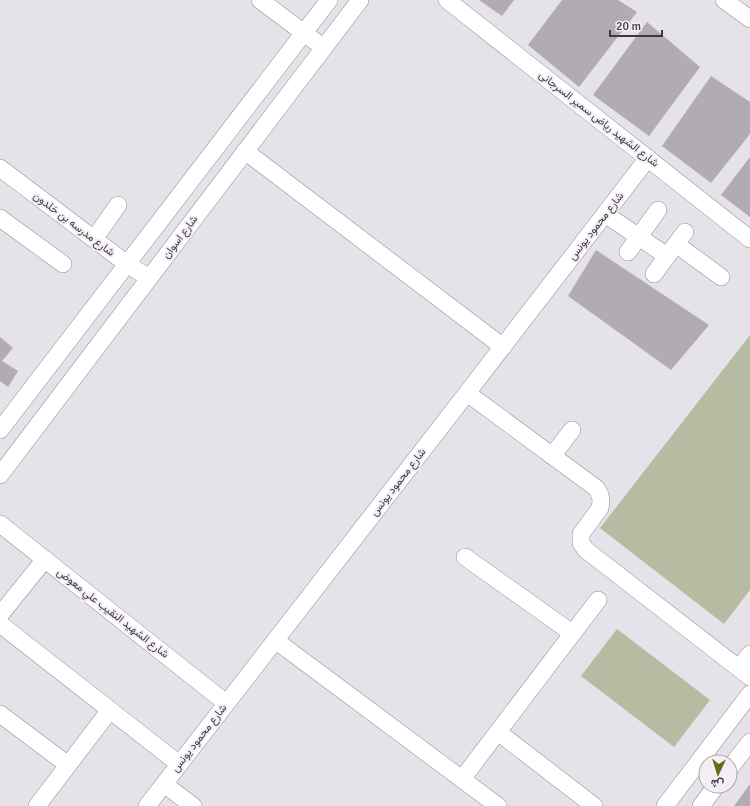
<svg xmlns="http://www.w3.org/2000/svg" width="750" height="806" font-family="Signika,Vazirmatn,sans-serif">
<rect width="100%" height="100%" fill="#e6e2e9"/>
<path fill="#b6bca2" d="M750 335V590L724 624 600 528Z
M617 629 710 700 674 747 581 676Z"/>
<path fill="#b1acb3" d="M479 0H514L502 16Z
M562 0H618L637 12 579 87 528 45Z
M647 22 700 67 649 136 593 95Z
M711 76 750 102V134L711 183 662 146Z
M750 157V217L721 195Z
M596 250 709 325 671 370 568 296Z
M0 337 13 348 2 361 18 371 8 387 0 381Z
M750 784V806H734Z"/>
<g fill="none" stroke-linecap="round" stroke-linejoin="round">
<g stroke="#918d93" stroke-width="18">
<path id="minor" d="M260 0 324 48
M447 0 750 239
M724 0 750 19
M245 151 503 347
M0 168 127 264 149 278
M605 214 667 256
M0 218 63 264
M94 239 118 205
M676 244 721 277
M628 252 658 210
M654 274 685 232
M467 393 596 488C601 495 602 500 600 508L581 534V543L586 550 750 677
M0 430 329 0
M552 456 572 430
M0 475 360 0
M0 524 226 703
M465 557 572 633
M0 615 45 559
M0 624 179 764
M275 640 498 806
M739 668 750 654
M0 714 68 765
M498 732 594 806
M730 768 750 742
M462 779 598 600
M164 784 193 806
M37 806 110 710
M147 806 467 393 648 158
M665 806 750 694
M701 806 716 786"/>
</g>
<use href="#minor" stroke="#fff" stroke-width="17"/>
</g>
<g text-anchor="middle" dominant-baseline="central" stroke-width="4" stroke-linejoin="round" paint-order="stroke">
<g font-size="11" fill="#3b393c" stroke="#f4eff6">
<text transform="translate(599 119) rotate(38)">شارع الشهيد رياض سمير السرجانى</text>
<text transform="translate(74 224) rotate(37)">شارع مدرسه بن خلدون</text>
<text transform="translate(596 226) rotate(-52)">شارع محمود يونس</text>
<text transform="translate(180 237) rotate(-53)">شارع اسوان</text>
<text transform="translate(398 482) rotate(-52)">شارع محمود يونس</text>
<text transform="translate(113 613) rotate(38)">شارع الشهيد النقيب علي معوض</text>
<text transform="translate(199 738) rotate(-52)">شارع محمود يونس</text>
</g>
</g>
<g transform="translate(718 774) rotate(184)"><circle r="19" fill="#f4eff6" stroke="#aaa6ac"/>
<path d="M0-3L7 15L0 10L-7 15Z" fill="#626d16"/>
<text y="-6" font-size="11" font-weight="bold" text-anchor="middle" fill="#3b393c">ش</text>
</g>
<path d="M610 30v6h52v-6" fill="none" stroke="#3b393c" stroke-width="2"/>
<text x="616" y="30" font-size="12" fill="#3b393c" stroke="#f4eff6" stroke-width="3" paint-order="stroke">20 m</text>
</svg>
